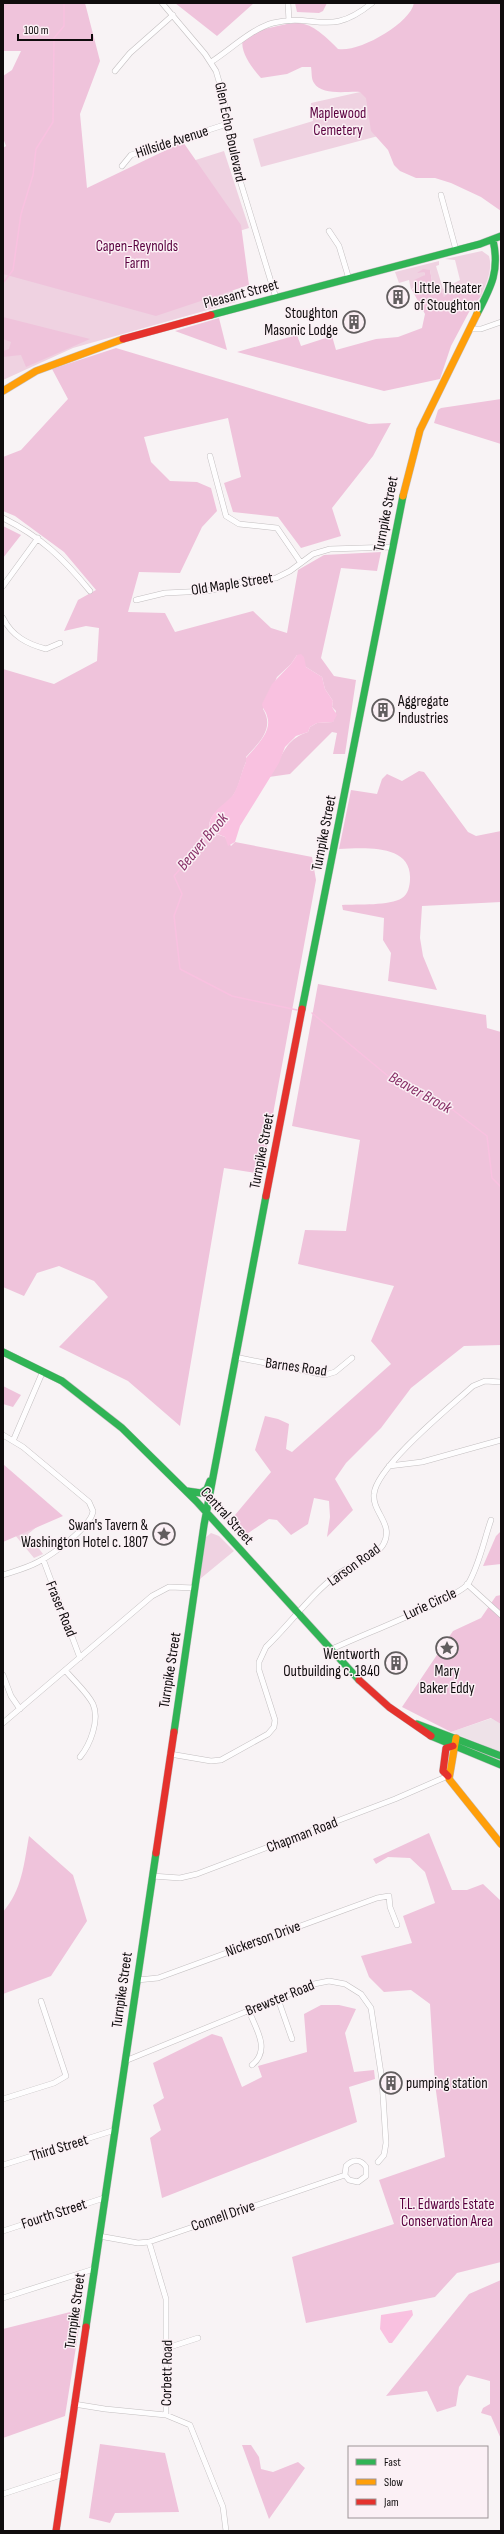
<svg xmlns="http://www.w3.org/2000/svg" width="504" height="2534" font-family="'Sofia Sans Condensed',sans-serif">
<rect width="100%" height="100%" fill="#f8f3f5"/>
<path fill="#eee2e8" d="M501 1715V1752L451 1732Z"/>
<path fill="#efd2e1" d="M369 90 382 135 261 167 253 139 313 121 311 103Z
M224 151 249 228 217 238 236 302 73 348 3 380V221Z
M482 251 489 256C493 270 486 284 481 296L474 291 473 283 461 284 448 291 447 296 444 297 433 287 430 270 424 272 425 275 411 290 409 280 399 283 395 272 439 261V265L436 266 443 289 460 280 455 260 445 259Z
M48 1518 28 1534 43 1554 34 1558 5 1523Z
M211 1533 219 1536 234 1551 200 1579 205 1538Z"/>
<path fill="#efc3db" d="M3 3H85L100 61 80 114 87 188 183 142 241 225 249 285 156 316 3 274V148L6 146 3 138V76L12 70 21 51H3Z
M175 3H254L217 36Z
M295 3H327L323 11 319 13 297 12Z
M414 3H501V211L481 197 451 183 435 178H416L400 171 394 165 388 150 371 131 366 98 360 92C347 91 322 96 314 83 311 79 312 72 311 67H302L287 74 261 78C252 68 231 42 250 31 296 26 299 9 338 49 358 53 410 24 414 3Z
M423 269 430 270 433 287 441 291 444 297 453 287 471 282 476 293 481 296 469 312 451 346 440 379 384 391 237 352 297 335 301 346 332 336 336 350 376 339 398 337 422 328 425 314 412 290 417 286 414 280 425 275 424 272 417 273Z
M3 317 90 339 26 367 21 355 3 357V351L9 349 11 342 3 339Z
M219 318 227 350 175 331Z
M116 348 369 424 391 423 373 456 332 508 341 536 301 548 278 517 233 512 224 483 241 477 228 418 144 437 151 462 170 481 197 482 211 488 217 511 202 527 180 573 139 572 128 612 165 613 175 632 253 611 271 628 287 633 298 570 324 555 381 552 377 571 341 568 321 658 334 676 356 680 345 754H333L337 733 332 732 290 774 269 777C283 758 283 740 308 732L310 727 317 723 333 722 336 711 332 707 333 701 325 689 322 677 306 667 297 655 291 664 277 677 263 709C275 728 259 743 246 757V762C241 772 240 785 234 794 226 806 212 810 209 825L213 833 225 837 231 846 235 842 312 857 316 880 262 1174 224 1168 180 1426 128 1381 59 1347 108 1297 94 1281 59 1266 37 1273 24 1296 3 1287V669L54 684 97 661 99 628 86 626 64 631 78 600 96 590 64 552 15 516 3 511V457L21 450 68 399 52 369Z
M501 399V444L434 423 438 410 441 408Z
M3 526 21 535 3 558Z
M419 771 424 772 468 832 476 836 501 831V902L422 906 420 938 423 956 437 990 388 981 391 953 383 940 384 918 343 910 342 905C358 904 390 906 402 898 408 895 410 885 410 879 412 843 362 848 339 849L351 790 377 794 382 779 387 774 402 781Z
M318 984 486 1015 487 1028 501 1032V1345L464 1346 411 1388 381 1428 346 1463 335 1479 353 1510 327 1537 330 1517 329 1501 314 1498 308 1524 291 1535 277 1520 269 1519 241 1538 226 1520 235 1515 271 1472 255 1450 265 1416 278 1419 289 1424 286 1449 292 1452 391 1364 371 1341 394 1286 298 1264 305 1230 346 1231 360 1140 292 1126Z
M3 1386 21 1395 13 1407 3 1404Z
M3 1464 63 1516 3 1542Z
M501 1531V1564L483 1566 496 1536Z
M501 1595V1724L491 1718 451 1732 402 1707 453 1631 481 1618 496 1596Z
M429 1833 452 1890H467L483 1884 501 1901V2262L457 2273 435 2297 306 2323 292 2257 394 2224 379 2180 445 2157 435 2084 430 2004 411 1990 384 1992 369 1977 361 1956 412 1943 403 1916 435 1903 425 1872 410 1858 388 1857 376 1864 373 1859Z
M29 1836 73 1875 87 1921 51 1976 3 1994V1912C22 1890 24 1864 29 1836Z
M321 2005H339L356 2009 345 2033 354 2072 374 2070 375 2079 349 2087 357 2122 162 2198 150 2138 161 2130 153 2105 164 2098 153 2063 212 2034 222 2037 242 2087 262 2077 258 2066 307 2052 304 2014Z
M501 2280V2439L491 2416 481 2413 483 2408 490 2404V2381L467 2375 459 2387 456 2406 437 2412 427 2391 386 2396 469 2294Z
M82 2309 65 2416 3 2438V2329Z
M100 2444 165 2453 179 2512 115 2513 110 2523 89 2518Z
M242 2445H251L259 2457 261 2469 273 2472 298 2462 305 2468 269 2519Z"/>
<path fill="#f9c1e0" d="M301 654 304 657 306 667 322 677 325 689 333 701 332 707 337 715 333 722 317 723 310 727 308 732 296 736 285 747 279 763 240 826 235 842 228 846 225 837 210 831C206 813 224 806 233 795 239 786 241 772 246 762V758C255 747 273 732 267 716 266 711 263 710 262 704L272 684 291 664 297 655Z
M412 2310 413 2315 392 2343H389L380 2329 381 2315Z"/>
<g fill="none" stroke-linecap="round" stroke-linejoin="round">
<path stroke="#f9c1e0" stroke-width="1.5" d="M3 283 13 270 21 214 33 175 36 149 53 122 54 38 64 26V3
M213 831 174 876 182 894 174 916 180 969 232 996 297 1010
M312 1013 394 1081 453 1110 487 1136 492 1178 501 1187"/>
<g stroke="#c3bfc0" stroke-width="6">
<path id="street" d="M162 3 205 54 216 71 223 95 235 164 276 298
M288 3 289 21
M211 62C230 50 251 29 273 23 316 12 328 39 372 3
M115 71 130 53 173 15
M122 166 131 155 227 124
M441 195 456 250
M329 231 339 246 349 279
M471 329H481L501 322
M210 456 226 516 239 524 277 528 301 563
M3 518C41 537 63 558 90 591
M3 586 38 538
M136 600 165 593 207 591 236 585 244 580 276 578 290 571 313 554 330 549 393 547
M3 618C12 636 27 644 46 649L60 643
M235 1357 325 1375 335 1372 352 1358
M3 1435 23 1447 89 1502 93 1511C92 1526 52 1555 38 1562 27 1568 15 1571 3 1575
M13 1441 43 1371
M389 1466 422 1462 501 1440
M43 1559 80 1658
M467 1584 501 1615
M330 1650C354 1638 458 1598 468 1584 479 1566 484 1540 491 1520
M65 1670C74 1681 87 1692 93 1704 100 1720 90 1745 80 1757
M3 1675 11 1696 20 1709
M3 1723 152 1596 169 1587 195 1588
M170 1754 211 1761 221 1760 268 1734 274 1727 275 1720 259 1670V1662L266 1647C290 1624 311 1594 338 1574 349 1566 377 1555 383 1545 395 1524 372 1513 374 1494 376 1467 451 1406 473 1386L485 1381 501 1382
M152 1876 180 1878 197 1874 395 1799 448 1776
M137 1980 158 1978 377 1898 389 1896 390 1907 397 1925
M278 1999 292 2039
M249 2011C256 2029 271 2050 252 2065
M125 2061 314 1984 329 1981 345 1984 361 1994 371 2008 382 2080 386 2143 384 2155 378 2162
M3 2099 54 2083 66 2076 41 2001
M3 2165 115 2130
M3 2231 104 2198
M99 2236 138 2243 149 2242 345 2175 346 2166C353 2159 361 2159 366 2167V2176L358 2182 349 2180 345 2175
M149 2242 166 2299V2415
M3 2298 94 2269
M167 2348 198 2338
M74 2404 105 2409 166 2415 190 2425 223 2507 226 2531
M3 2494 64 2474"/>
</g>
<g stroke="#c3bfc0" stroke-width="8">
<path id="fast" d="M477 314C491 287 500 271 493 240
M211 315 480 244 501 236
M302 1009 403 496
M3 1352 62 1381 122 1428 197 1502 359 1680
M187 1491 201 1493 207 1489 210 1481
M417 1724 501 1756
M174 1732 204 1525 266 1196
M431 1736 501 1765
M86 2327 156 1853"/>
</g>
<g stroke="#c3bfc0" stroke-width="8">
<path id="slow" d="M3 391 36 371 123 339
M403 496 420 430 477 314
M456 1738 449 1779 501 1844"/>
</g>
<g stroke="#c3bfc0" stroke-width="8">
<path id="jam" d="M123 339 211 315
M266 1196 302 1009
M359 1680 389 1707 431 1736
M448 1776 443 1771 446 1748 453 1746
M156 1853 174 1732
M56 2531 86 2327"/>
</g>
<use href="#street" stroke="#fefdfe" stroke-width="5"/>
<use href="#fast" stroke="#30b455" stroke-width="7"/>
<use href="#slow" stroke="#ff9f0a" stroke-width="7"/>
<use href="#jam" stroke="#e5322d" stroke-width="7"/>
</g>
<defs>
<g id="building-ring" transform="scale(1.15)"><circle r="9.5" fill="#fbf0f5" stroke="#615d5e" stroke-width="1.5"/><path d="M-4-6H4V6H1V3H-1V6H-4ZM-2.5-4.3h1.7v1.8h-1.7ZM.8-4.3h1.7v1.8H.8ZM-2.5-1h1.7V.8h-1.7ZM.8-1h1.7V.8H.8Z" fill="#615d5e"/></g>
<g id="sight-ring" transform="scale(1.15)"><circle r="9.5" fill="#fbf0f5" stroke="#615d5e" stroke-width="1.5"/><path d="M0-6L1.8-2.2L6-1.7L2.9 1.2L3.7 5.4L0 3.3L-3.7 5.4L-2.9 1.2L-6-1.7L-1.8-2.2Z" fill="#615d5e"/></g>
</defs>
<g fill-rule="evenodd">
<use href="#building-ring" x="398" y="297"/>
<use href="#building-ring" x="354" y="322"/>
<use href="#building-ring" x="383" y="710"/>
<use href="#sight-ring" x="164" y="1534"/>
<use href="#sight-ring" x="447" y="1648"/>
<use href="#building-ring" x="396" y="1663"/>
<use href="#building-ring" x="391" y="2083"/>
</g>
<g text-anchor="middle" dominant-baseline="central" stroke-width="3" stroke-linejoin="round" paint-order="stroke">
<g font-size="15" fill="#5a003f" stroke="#fbf0f5">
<text x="338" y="113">Maplewood<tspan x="338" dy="17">Cemetery</tspan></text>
<text x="137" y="246">Capen-Reynolds<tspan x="137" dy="17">Farm</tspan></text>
<text x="447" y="2204">T.L. Edwards Estate<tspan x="447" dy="17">Conservation Area</tspan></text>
</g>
<g font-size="15" fill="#0f0c0d" stroke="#fbf0f5">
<text transform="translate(230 132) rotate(78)">Glen Echo Boulevard</text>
<text transform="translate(172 142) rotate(-18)">Hillside Avenue</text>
<text transform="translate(241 294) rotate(-15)">Pleasant Street</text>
<text transform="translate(386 514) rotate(-79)">Turnpike Street</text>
<text transform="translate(232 584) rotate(-9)">Old Maple Street</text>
<text transform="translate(324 833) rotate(-79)">Turnpike Street</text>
<text transform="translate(262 1151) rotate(-79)">Turnpike Street</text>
<text transform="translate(296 1367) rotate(8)">Barnes Road</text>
<text transform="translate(227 1516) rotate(48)">Central Street</text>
<text transform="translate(354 1565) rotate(-36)">Larson Road</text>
<text transform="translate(430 1604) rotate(-25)">Lurie Circle</text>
<text transform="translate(61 1609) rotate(68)">Fraser Road</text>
<text transform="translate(170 1670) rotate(-81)">Turnpike Street</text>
<text transform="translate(302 1835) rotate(-21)">Chapman Road</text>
<text transform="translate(263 1939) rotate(-20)">Nickerson Drive</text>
<text transform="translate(122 1990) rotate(-82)">Turnpike Street</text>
<text transform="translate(280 1998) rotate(-22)">Brewster Road</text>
<text transform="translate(59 2148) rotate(-17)">Third Street</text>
<text transform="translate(54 2214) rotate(-18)">Fourth Street</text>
<text transform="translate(223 2216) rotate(-19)">Connell Drive</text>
<text transform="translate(75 2311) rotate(-82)">Turnpike Street</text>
<text transform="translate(167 2373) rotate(-89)">Corbett Road</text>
</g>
<g font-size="15" fill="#0f0c0d" stroke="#fbf0f5" text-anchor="start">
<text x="414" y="288">Little Theater<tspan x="414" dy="17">of Stoughton</tspan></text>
<text x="338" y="313" text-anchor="end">Stoughton<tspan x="338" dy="17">Masonic Lodge</tspan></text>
<text x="398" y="701">Aggregate<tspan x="398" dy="17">Industries</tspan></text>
<text x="148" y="1525" text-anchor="end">Swan's Tavern &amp;<tspan x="148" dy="17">Washington Hotel c. 1807</tspan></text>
<text x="380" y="1654" text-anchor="end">Wentworth<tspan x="380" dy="17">Outbuilding c. 1840</tspan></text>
<text x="447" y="1671" text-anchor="middle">Mary<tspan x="447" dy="17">Baker Eddy</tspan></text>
<text x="406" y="2083">pumping station</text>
</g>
<g font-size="16" font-style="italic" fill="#883168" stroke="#fbf0f5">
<text transform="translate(203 842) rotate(-50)">Beaver Brook</text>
<text transform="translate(420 1093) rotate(29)">Beaver Brook</text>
</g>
</g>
<rect width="504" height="2534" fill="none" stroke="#0f0c0d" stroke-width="8"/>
<rect x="348" y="2446" width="140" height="72" fill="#fbf0f5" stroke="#9d9598"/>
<rect x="356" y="2459" width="20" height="6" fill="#30b455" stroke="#9d9598"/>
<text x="384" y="2466" font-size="12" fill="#0f0c0d">Fast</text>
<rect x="356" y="2479" width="20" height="6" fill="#ff9f0a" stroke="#9d9598"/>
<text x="384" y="2486" font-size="12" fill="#0f0c0d">Slow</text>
<rect x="356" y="2499" width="20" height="6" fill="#e5322d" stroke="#9d9598"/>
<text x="384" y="2506" font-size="12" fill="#0f0c0d">Jam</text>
<path d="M18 34v6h74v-6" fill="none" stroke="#0f0c0d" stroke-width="2"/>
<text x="24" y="34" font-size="12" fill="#0f0c0d" stroke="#fbf0f5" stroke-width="3" paint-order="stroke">100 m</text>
</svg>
